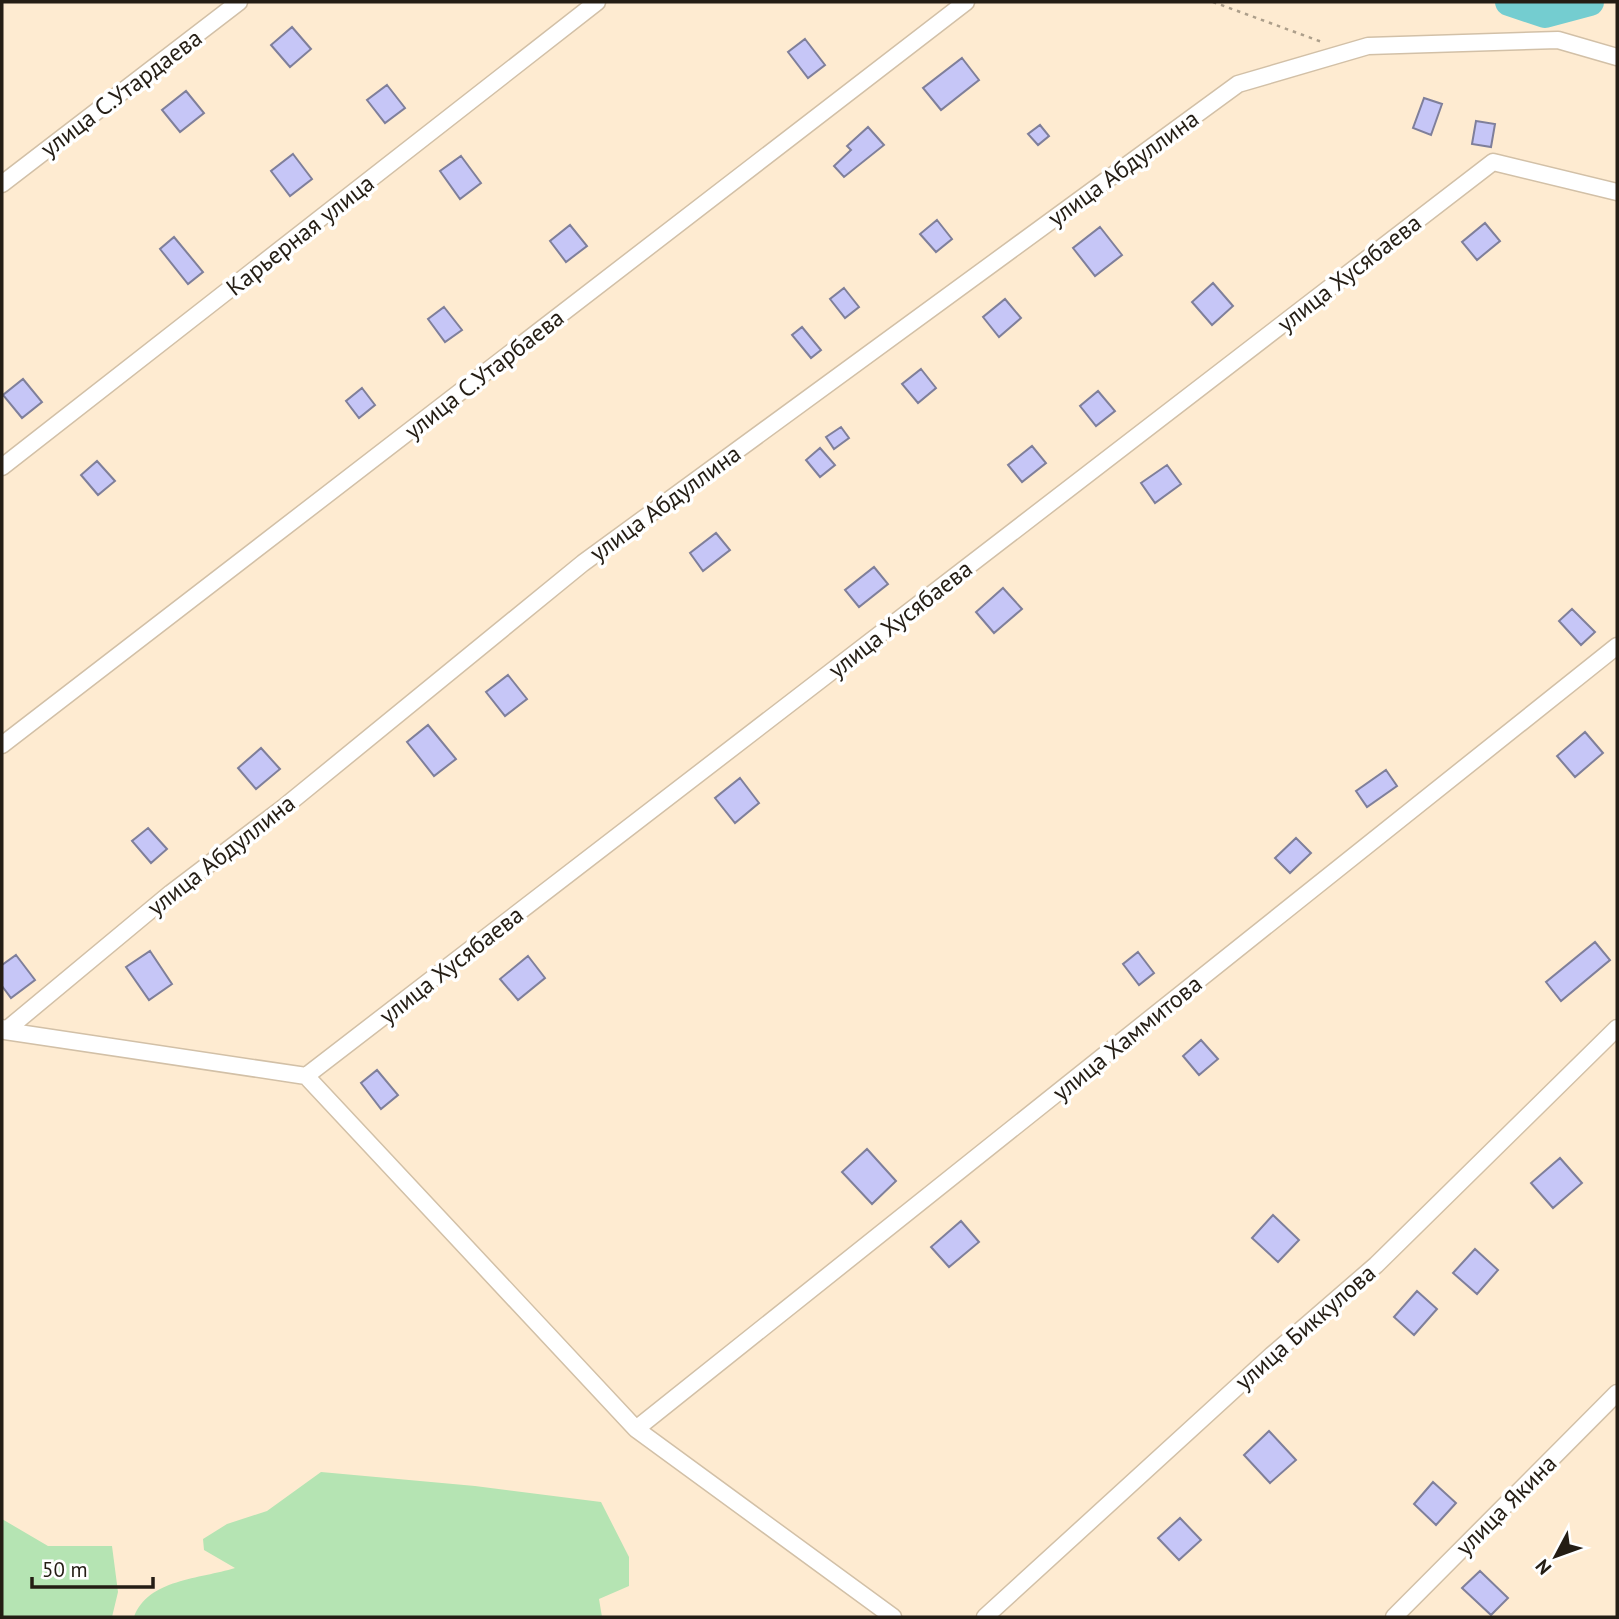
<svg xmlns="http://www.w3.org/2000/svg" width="1619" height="1619" font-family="'PT Sans',sans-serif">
<rect width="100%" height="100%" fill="#feebd1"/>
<path fill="#b5e4b3" d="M321 1472 475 1486 601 1502 629 1557V1586L599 1599 602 1617H134C148 1579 200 1579 235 1568L204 1550 203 1539 227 1524 267 1511Z
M2 1519 48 1546H112L118 1592 112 1617H2Z"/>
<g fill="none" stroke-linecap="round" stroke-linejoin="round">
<path stroke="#74cdd0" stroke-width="28" d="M1509 2 1545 14 1590 2"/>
</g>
<path fill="#c6c6f7" stroke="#7f7f9a" stroke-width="2" d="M292 27 311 49 290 67 271 45Z
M805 39 825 65 808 78 788 52Z
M962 58 979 80 941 110 923 88Z
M387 85 405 108 385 123 367 100Z
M186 91 204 113 180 132 162 110Z
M1424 98 1442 104 1431 135 1413 128Z
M1476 121 1495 124 1491 147 1472 144Z
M1040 125 1049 136 1038 145 1028 134Z
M868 127 884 145 844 177 834 166 851 150 847 146Z
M293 154 312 179 290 196 271 171Z
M461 156 481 183 460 199 440 171Z
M937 220 952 239 936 252 920 234Z
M1485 223 1500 241 1477 260 1462 242Z
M570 225 587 246 566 262 550 241Z
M1100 227 1122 255 1095 276 1073 248Z
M174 237 203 272 188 284 160 249Z
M1213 283 1233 306 1212 325 1192 302Z
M844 288 859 307 845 318 830 299Z
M1005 299 1021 318 999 337 983 317Z
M444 307 462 330 445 342 428 319Z
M802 327 821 350 811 358 792 335Z
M921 369 936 388 918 403 902 384Z
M23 379 42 402 22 418 3 395Z
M362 388 375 405 359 418 346 401Z
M1098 391 1115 411 1096 426 1080 406Z
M841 427 849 438 834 449 826 437Z
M1032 446 1046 463 1022 482 1008 465Z
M820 448 835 465 820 477 806 460Z
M97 461 115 481 98 495 81 475Z
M1167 465 1181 484 1155 503 1141 483Z
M716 533 730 550 703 571 690 553Z
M874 567 888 584 859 607 845 590Z
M1003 588 1022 609 994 633 976 612Z
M1572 609 1595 632 1581 645 1559 621Z
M508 675 527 699 505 716 486 692Z
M428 725 456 759 434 776 407 742Z
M1585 732 1603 753 1575 777 1557 756Z
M261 748 280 769 256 789 238 768Z
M1386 770 1397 786 1367 807 1356 791Z
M740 778 759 803 735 823 715 798Z
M148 828 167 849 151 863 132 841Z
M1296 838 1311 853 1290 873 1275 858Z
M1595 942 1610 960 1561 1001 1546 982Z
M150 951 172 984 149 1000 126 967Z
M1138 952 1154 973 1139 985 1123 964Z
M16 955 35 980 11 998 2 986V965Z
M528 956 545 978 518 1000 500 979Z
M1201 1040 1218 1059 1199 1075 1183 1056Z
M377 1070 398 1095 381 1109 361 1083Z
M867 1149 896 1181 872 1204 842 1172Z
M1560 1158 1582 1183 1553 1208 1531 1183Z
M1273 1215 1299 1240 1278 1262 1252 1238Z
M961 1221 979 1242 949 1267 931 1247Z
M1475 1249 1498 1270 1477 1294 1453 1273Z
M1417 1291 1437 1309 1414 1335 1394 1317Z
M1269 1431 1296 1460 1270 1483 1244 1455Z
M1433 1482 1456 1503 1436 1525 1414 1504Z
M1180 1518 1201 1540 1179 1560 1158 1538Z
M1480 1571 1508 1598 1491 1615 1462 1588Z"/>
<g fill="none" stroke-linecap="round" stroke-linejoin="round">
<g stroke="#d2c0a7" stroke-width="19">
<path id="street" d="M2 184 239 2
M2 467 597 2
M2 745 966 2
M2 1028 5 1031 306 1076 636 1429 893 1617
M5 1031 171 893 283 808 583 563 1238 84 1368 46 1558 40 1617 57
M306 1076 1493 162 1617 192
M636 1429 1617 646
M985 1617 1272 1355 1376 1265 1617 1028
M1394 1617 1617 1393"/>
</g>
<path stroke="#ad9f8b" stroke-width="2.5" stroke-dasharray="3.5 5" stroke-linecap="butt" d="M1213 2 1322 42"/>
<use href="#street" stroke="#fff" stroke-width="16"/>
</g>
<g text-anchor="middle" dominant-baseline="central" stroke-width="7" stroke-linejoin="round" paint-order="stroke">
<g font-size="24" fill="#241d14" stroke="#fff">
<text transform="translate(121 93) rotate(-37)">улица С.Утардаева</text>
<text transform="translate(1123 168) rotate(-36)">улица Абдуллина</text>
<text transform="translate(300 235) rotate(-38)">Карьерная улица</text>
<text transform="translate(1349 273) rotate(-38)">улица Хусябаева</text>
<text transform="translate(484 374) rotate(-38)">улица С.Утарбаева</text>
<text transform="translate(665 503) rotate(-36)">улица Абдуллина</text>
<text transform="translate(900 619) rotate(-38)">улица Хусябаева</text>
<text transform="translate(221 855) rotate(-38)">улица Абдуллина</text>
<text transform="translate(451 965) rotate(-38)">улица Хусябаева</text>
<text transform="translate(1127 1038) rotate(-39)">улица Хаммитова</text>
<text transform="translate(1305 1327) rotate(-41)">улица Биккулова</text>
<text transform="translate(1506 1505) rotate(-45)">улица Якина</text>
</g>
</g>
<rect width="1619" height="1619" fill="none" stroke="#241d14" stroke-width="7"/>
<g transform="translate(1556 1556) rotate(229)" stroke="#ffffff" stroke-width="5" paint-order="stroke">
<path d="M0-5L12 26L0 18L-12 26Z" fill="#241d14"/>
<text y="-10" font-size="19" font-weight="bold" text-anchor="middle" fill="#241d14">N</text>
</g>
<path d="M32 1577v10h121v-10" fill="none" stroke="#241d14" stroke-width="3.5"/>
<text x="42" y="1577" font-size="21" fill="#241d14" stroke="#ffffff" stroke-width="5" paint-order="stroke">50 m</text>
</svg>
